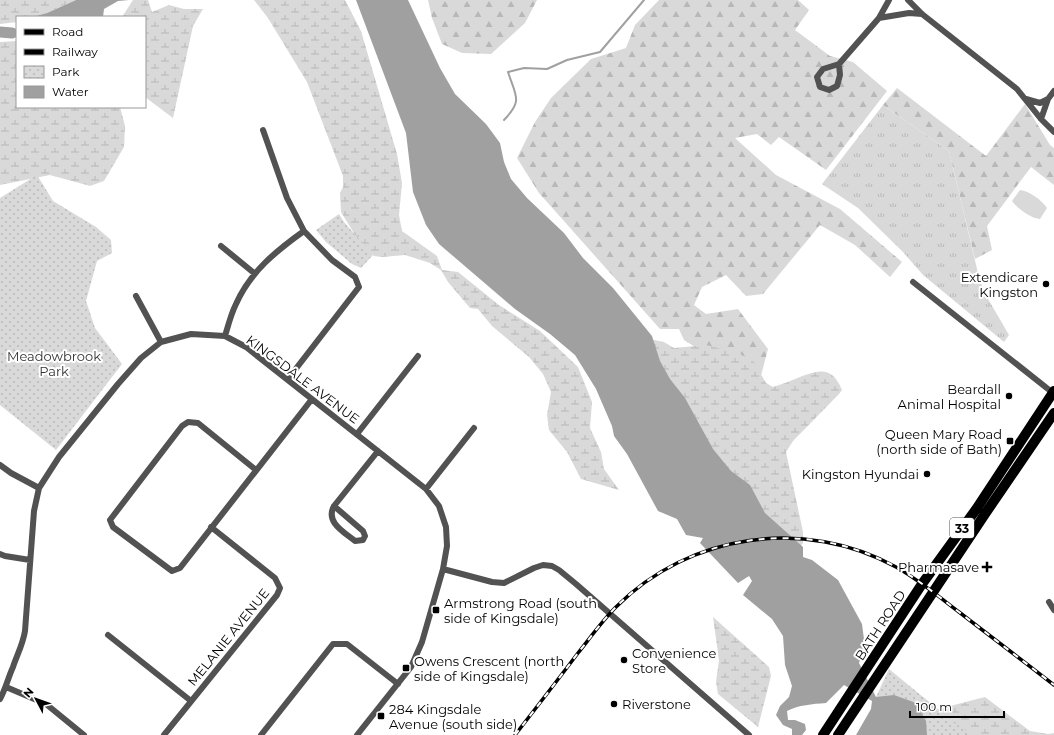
<svg xmlns="http://www.w3.org/2000/svg" width="1054" height="735" font-family="Montserrat,sans-serif">
<defs>
<pattern id="grass-tufts" width="24" height="20" patternUnits="userSpaceOnUse"><rect width="24" height="20" fill="#d9d9d9"/><path d="M3 7l-1-3M5 7V3M7 7l1-3M15 17l-1-3M17 17v-4M19 17l1-3" fill="none" stroke="#b8b8b8"/></pattern>
<pattern id="forest-firs" width="22" height="20" patternUnits="userSpaceOnUse"><rect width="22" height="20" fill="#d9d9d9"/><path d="M5 1l3.5 6h-7zM16 11l3.5 6h-7z" fill="#b8b8b8"/></pattern>
<pattern id="wetland-marsh" width="20" height="14" patternUnits="userSpaceOnUse"><rect width="20" height="14" fill="#d9d9d9"/><path d="M1 5h8M5 5V1M11 12h8M15 12V8" fill="none" stroke="#b8b8b8"/></pattern>
<pattern id="park-dots" width="8" height="8" patternUnits="userSpaceOnUse"><rect width="8" height="8" fill="#d9d9d9"/><path d="M2 2h.1M6 6h.1" fill="none" stroke="#b8b8b8" stroke-width="1.8" stroke-linecap="round"/></pattern>
</defs>
<rect width="100%" height="100%" fill="#fff"/>
<path fill="url(#grass-tufts)" d="M883 105 949 151 978 273 984 292 1009 335 1004 342 923 275 903 252 858 208 822 184Z"/>
<path fill="url(#forest-firs)" d="M428 0H537L525 23 491 54 462 53 442 44 432 18Z
M659 0H798L809 10 795 30 830 56 853 62 887 91 826 170 779 137 771 145 757 134 735 138 776 175 840 209 902 262 890 277 855 245 820 225 763 294 746 296 726 275 702 287 694 305 706 314 738 309 768 349 758 387 684 340 679 329H660L539 193 517 158 535 122 551 98 591 59 626 48 635 25Z
M897 88 986 156 1025 104 1050 145 1054 148V185L1031 167 987 226 992 250 975 259 949 151 883 105Z"/>
<path fill="url(#wetland-marsh)" d="M0 0H76L47 13 32 17H17V22L0 24Z
M133 0H148L152 12 169 5 184 9H203L193 26 173 118 145 97V17H122Z
M254 0H345L361 31 397 154 402 183 399 215 402 231 437 256 442 270 458 272 499 305 540 331 578 367 592 402 590 428 601 452 604 469 619 490 581 479 567 452 549 430 547 415 551 392 543 374 529 357 492 326 478 309 470 308 448 282 441 270 430 263 405 255 382 257 374 256 360 243 341 212 340 193 343 187V176L307 82 268 18Z
M17 41V107H120L125 126 124 147 104 181 90 186 50 175 0 185V42Z
M639 337 664 342 674 348 706 345 739 353 753 361 766 383 773 387C782 384 791 381 800 377 820 370 832 366 842 390L839 394 793 441 786 452 803 532V543L794 556 757 527Z
M713 617 769 667 771 676 758 727 718 694 716 682 719 660Z
M910 696 923 697 939 710 954 705 985 697 1030 731 1048 734 1054 733V735H915L913 707Z"/>
<path fill="url(#park-dots)" d="M37 175 53 201 96 227 111 240 112 253 97 261 86 301 95 328 122 364 56 450 0 405V198Z
M339 214 344 222 373 255 361 268 352 264 326 242 316 230Z
M889 669 957 725 973 735H927L926 721 876 697Z"/>
<path fill="#d9d9d9" d="M1020 190C1029 191 1042 200 1047 208L1040 219C1031 219 1017 208 1012 201Z
M71 357 73 371 64 372 62 358Z"/>
<path fill="#a0a0a0" d="M76 0H129L118 1 104 9 103 17H32L47 13Z
M356 0H408L440 68 455 94 486 124 500 143 504 162 511 179 527 198 564 233 583 258 613 288 652 336 660 361 670 379 685 398 713 449 731 471 750 485 765 513 803 547V557L812 560 838 580 862 624 865 647 859 663 876 697 894 695 916 703 926 721 927 735H856L871 709 872 701 844 685 826 703C812 704 799 705 787 711L788 720H795L805 724 806 730 802 735H792V729L783 725 776 715 780 706 789 697 792 686 785 665 783 636 772 619 743 595 752 581 749 576 738 583 700 543 703 538 686 535 677 519 658 511 627 454 614 436 612 426 596 389 575 355 550 334 515 309 439 244 426 225 413 192 406 133Z"/>
<g fill="none" stroke-linecap="round" stroke-linejoin="round">
<path stroke="#a0a0a0" stroke-width="2" d="M504 120C523 100 516 97 508 72L524 68 547 69 567 60 600 52 644 0"/>
<path stroke="#a0a0a0" stroke-width="11" d="M0 32 12 33"/>
<path stroke="#525252" stroke-width="6" d="M908 0 922 14 1017 89 1041 119 1054 132
M879 18 909 13 922 14
M839 64 840 75 837 86 829 90 820 87 817 77 823 69 839 64 879 18 889 0
M1026 99 1040 103 1048 99
M1041 119 1048 99 1054 91
M263 130 287 198 304 231 332 260 355 277 359 287 288 379
M221 246 254 273
M913 282 1053 393
M136 296 161 342
M225 336C228 326 231 314 236 304 250 272 276 251 304 231
M357 434 418 356
M0 465 11 473 39 488
M256 470 198 423 188 422 182 426 110 520 113 527 172 571 180 568 312 399
M426 489 474 428
M334 506 363 531 365 536 363 540 355 541C344 532 325 522 334 506L378 451
M0 554 5 556 30 560
M443 569 492 582 504 583 534 568 543 565 552 566 559 570 576 584 749 735
M1049 602 1054 610
M108 635 191 701
M6 687 46 704 84 735
M0 699C6 688 8 678 13 667 17 655 23 644 25 631L34 511 39 488 59 457 118 384 141 358 161 342 191 334 225 336 246 347 426 489 439 506 446 527 447 546 443 569 422 642 411 667 357 735
M164 735 277 595 280 588 275 578 211 527
M261 735 333 644H347L398 684"/>
<path stroke="#000" stroke-width="10" d="M823 735 922 584 977 508 1054 391
M838 735 985 514 1054 413"/>
<g stroke="#000" stroke-width="3.5">
<path id="rail" d="M515 735C536 708 557 681 578 653 590 638 602 621 616 607 690 533 805 517 896 567 919 580 938 596 959 612 990 636 1022 660 1054 685"/>
</g>
<use href="#rail" stroke="#fff" stroke-width="2" stroke-dasharray="6" stroke-linecap="butt"/>
</g>
<g fill="#000" stroke="#fff" stroke-width="1.5">
<circle cx="1046" cy="284" r="4"/>
<circle cx="1009" cy="396" r="4"/>
<rect x="1006" y="437" width="8" height="8" rx="2"/>
<circle cx="927" cy="474" r="4"/>
<path d="M985 561h4v4h4v4h-4v4h-4v-4h-4v-4h4z"/>
<rect x="432" y="606" width="8" height="8" rx="2"/>
<circle cx="624" cy="660" r="4"/>
<rect x="402" y="664" width="8" height="8" rx="2"/>
<circle cx="614" cy="704" r="4"/>
<rect x="377" y="712" width="8" height="8" rx="2"/>
</g>
<g text-anchor="middle" dominant-baseline="central" stroke-width="4" stroke-linejoin="round" paint-order="stroke">
<rect fill="#fff" stroke="#4c4c4c" stroke-width="1" x="950" y="518" width="24" height="20" rx="3"/>
<g font-size="12" font-weight="bold" fill="#000">
<text x="962" y="528">33</text>
</g>
<g font-size="13" fill="#000" stroke="#fff" text-anchor="end">
<text x="1038" y="277">Extendicare<tspan x="1038" dy="15">Kingston</tspan></text>
<text x="1001" y="389">Beardall<tspan x="1001" dy="15">Animal Hospital</tspan></text>
<text x="1002" y="434">Queen Mary Road<tspan x="1002" dy="15">(north side of Bath)</tspan></text>
<text x="919" y="474">Kingston Hyundai</text>
<text x="979" y="567">Pharmasave</text>
<text x="444" y="603" text-anchor="start">Armstrong Road (south<tspan x="444" dy="15">side of Kingsdale)</tspan></text>
<text x="632" y="653" text-anchor="start">Convenience<tspan x="632" dy="15">Store</tspan></text>
<text x="414" y="661" text-anchor="start">Owens Crescent (north<tspan x="414" dy="15">side of Kingsdale)</tspan></text>
<text x="622" y="704" text-anchor="start">Riverstone</text>
<text x="389" y="709" text-anchor="start">284 Kingsdale<tspan x="389" dy="15">Avenue (south side)</tspan></text>
</g>
<g font-size="13" fill="#303030" stroke="#fff">
<text x="54" y="356">Meadowbrook<tspan x="54" dy="15">Park</tspan></text>
</g>
<g font-size="13" fill="#000" stroke="#fff">
<text transform="translate(303 379) rotate(37)">KINGSDALE AVENUE</text>
<text transform="translate(880 625) rotate(-57)">BATH ROAD</text>
<text transform="translate(228 637) rotate(-51)">MELANIE AVENUE</text>
</g>
</g>
<rect x="16" y="16" width="130" height="92" fill="#ffffff" stroke="#999999"/>
<rect x="24" y="29" width="20" height="6" fill="#000000" stroke="#999999"/>
<text x="52" y="36" font-size="12" fill="#000000">Road</text>
<rect x="24" y="49" width="20" height="6" fill="#000000" stroke="#999999"/>
<text x="52" y="56" font-size="12" fill="#000000">Railway</text>
<rect x="24" y="66" width="20" height="12" fill="url(#park-dots)" stroke="#999999"/>
<text x="52" y="76" font-size="12" fill="#000000">Park</text>
<rect x="24" y="86" width="20" height="12" fill="#a0a0a0" stroke="#999999"/>
<text x="52" y="96" font-size="12" fill="#000000">Water</text>
<g transform="translate(36 699) rotate(311)" stroke="#ffffff" stroke-width="3" paint-order="stroke">
<path d="M0-3L7 15L0 10L-7 15Z" fill="#000000"/>
<text y="-6" font-size="11" font-weight="bold" text-anchor="middle" fill="#000000">N</text>
</g>
<path d="M910 711v6h94v-6" fill="none" stroke="#000000" stroke-width="2"/>
<text x="916" y="711" font-size="12" fill="#000000" stroke="#ffffff" stroke-width="3" paint-order="stroke">100 m</text>
</svg>
